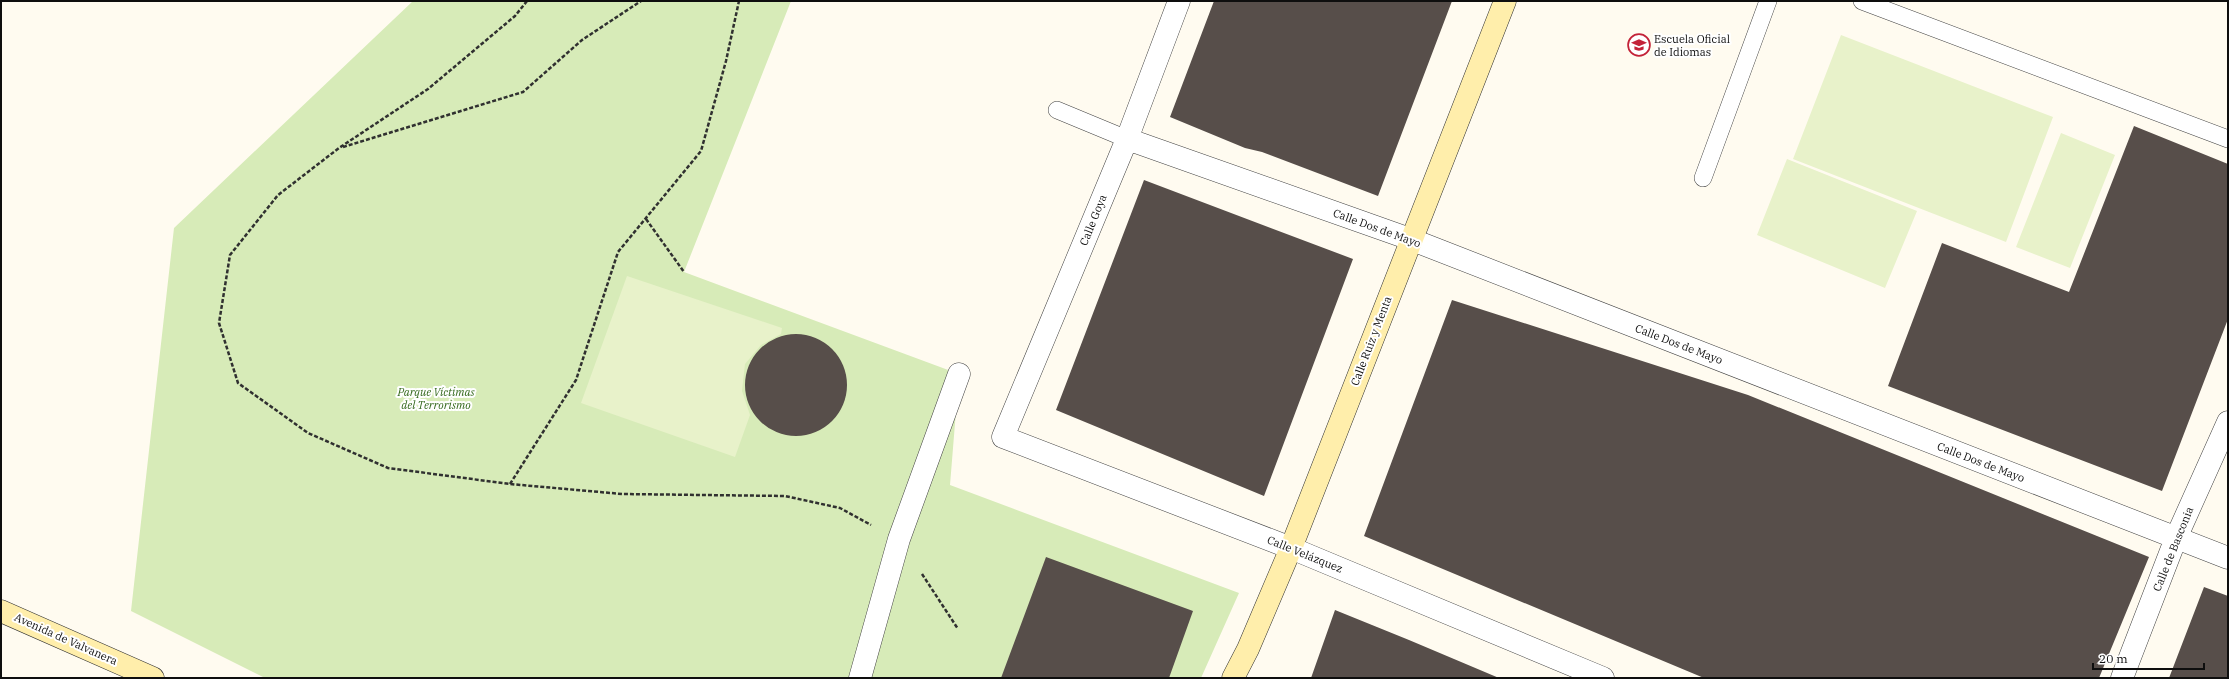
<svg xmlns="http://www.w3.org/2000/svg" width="2229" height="679" font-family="'IBM Plex Serif',serif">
<rect width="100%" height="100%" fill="#fffbf0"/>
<path fill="#d7ebb8" d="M413 1H791L684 272 959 374 950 485 1239 593 1201 678H265L131 611 174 228Z"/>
<path fill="#e8f2ca" d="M1841 35 2053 117 2006 242 1793 159Z
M2061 133 2115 155 2070 268 2016 247Z
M1787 159 1917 211 1885 288 1757 235Z
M627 276 782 328 781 334 761 345 745 364 742 391 750 415 735 457 581 403Z"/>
<path fill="#574e4a" d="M1214 1H1452L1378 196 1262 152 1245 148 1170 117Z
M2134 126 2228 164V319L2162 491 1888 386 1942 243 2069 292Z
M1144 180 1353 259 1264 496 1056 410Z
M1452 300 1748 395 2149 557 2099 678H1704L1364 536Z
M745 385a51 51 0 1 1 102 0a51 51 0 1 1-102 0Z
M1046 557 1193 611 1169 678H1001Z
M2204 587 2228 596V678H2169Z
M1335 610 1409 640 1499 678H1311Z"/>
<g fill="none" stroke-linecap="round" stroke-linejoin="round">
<g stroke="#414141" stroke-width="18">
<path id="lane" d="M1862 1 2228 139
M1057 110 1127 139
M1703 178 1768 1"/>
</g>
<g stroke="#414141" stroke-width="23">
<path id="street" d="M1179 1 1127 139 1003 437 1291 548 1603 678
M1127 139 1410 239 2228 558
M860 678 899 539 959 374
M2122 678 2176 538 2228 422"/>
</g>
<g stroke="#303030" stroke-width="23">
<path id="secondary" d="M1 611 153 678
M1233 678 1248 649 1291 548 1505 1"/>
</g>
<path stroke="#303030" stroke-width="2.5" stroke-dasharray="4 2" stroke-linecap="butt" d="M527 1 515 16 428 89 339 148 278 195 230 255 219 323 238 383 308 433 388 468 510 484 622 494 785 496 840 508 871 525
M343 147 523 92 582 40 641 1
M646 219 684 272
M510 484 576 380 618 252 701 151 726 61 739 1
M922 574 958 629"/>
<use href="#lane" stroke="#fff" stroke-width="17"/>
<use href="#street" stroke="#fff" stroke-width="22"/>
<use href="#secondary" stroke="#ffeeab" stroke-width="22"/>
</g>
<defs>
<g id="university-ring" transform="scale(1.15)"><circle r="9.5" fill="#fff" stroke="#c32238" stroke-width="1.5"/><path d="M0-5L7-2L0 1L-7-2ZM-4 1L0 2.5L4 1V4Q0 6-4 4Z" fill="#c32238"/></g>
</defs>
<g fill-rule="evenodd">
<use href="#university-ring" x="1639" y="45"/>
</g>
<g text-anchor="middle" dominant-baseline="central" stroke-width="4" stroke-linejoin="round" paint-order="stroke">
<g font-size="11" fill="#0e0e0e" stroke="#fff" text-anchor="start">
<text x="1654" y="39">Escuela Oficial<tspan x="1654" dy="13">de Idiomas</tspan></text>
</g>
<g font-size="11" fill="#0e0e0e" stroke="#fff">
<text transform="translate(1093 220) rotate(-68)">Calle Goya</text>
<text transform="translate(1377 228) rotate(20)">Calle Dos de Mayo</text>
<text transform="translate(1371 341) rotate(-69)">Calle Ruiz y Menta</text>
<text transform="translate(1679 344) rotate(21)">Calle Dos de Mayo</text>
<text transform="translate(1981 462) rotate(21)">Calle Dos de Mayo</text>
<text transform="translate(2173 549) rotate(-68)">Calle de Basconia</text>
<text transform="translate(1305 554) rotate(22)">Calle Velázquez</text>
<text transform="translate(66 639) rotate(24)">Avenida de Valvanera</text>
</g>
<g font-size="11" font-style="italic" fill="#33681c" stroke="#fff">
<text x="436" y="392">Parque Víctimas<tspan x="436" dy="13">del Terrorismo</tspan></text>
</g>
</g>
<rect width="2229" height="679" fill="none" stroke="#0e0e0e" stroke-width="4"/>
<path d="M2093 663v6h111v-6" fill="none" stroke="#0e0e0e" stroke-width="2"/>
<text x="2099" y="663" font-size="12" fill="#0e0e0e" stroke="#ffffff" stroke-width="3" paint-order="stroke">20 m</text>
</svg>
